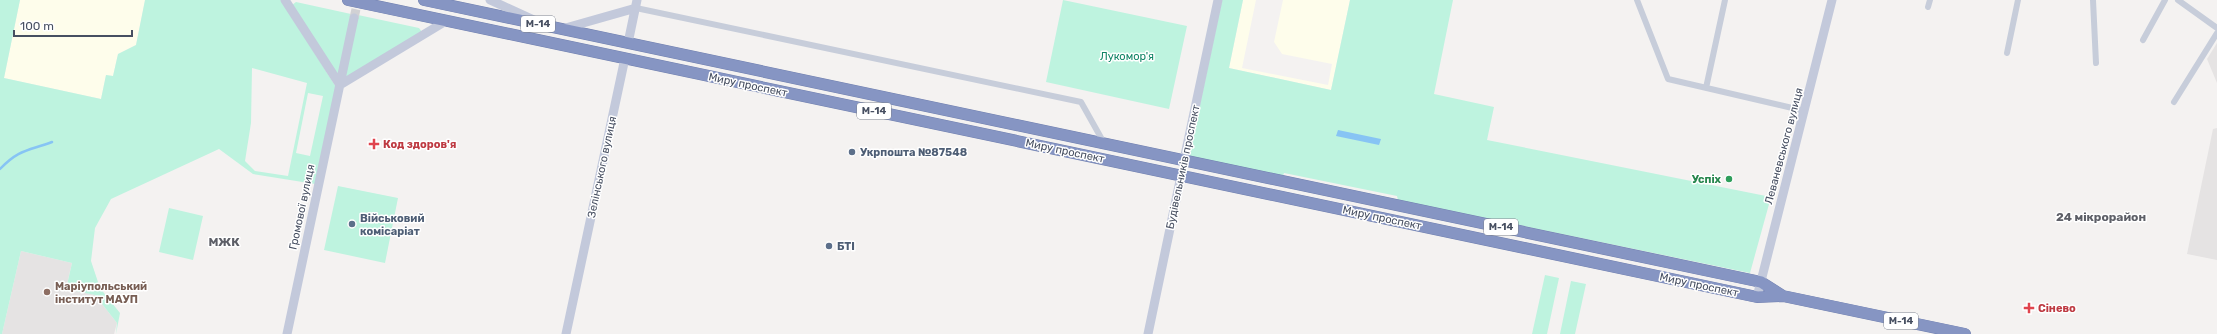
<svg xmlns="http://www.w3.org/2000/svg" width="2217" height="334" font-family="Rubik,sans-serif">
<rect width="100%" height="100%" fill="#f4f2f1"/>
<path fill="#fefdeb" d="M20 0H145L136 45 118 54 113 76 106 75 101 99 4 78Z
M1243 0H1256L1242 68 1328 85 1332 64 1282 54 1274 42 1283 0H1350L1331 90 1229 68Z"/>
<path fill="#e5e3e3" d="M2217 43V83L2207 59Z
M2217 128V260L2187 254 2213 129Z
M21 251 72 263 66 288 95 295 117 323 114 334H2Z"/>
<path fill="#bef3df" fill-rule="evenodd" d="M0 0H20L4 78 101 99 106 75 113 76 118 54 136 45 145 0H281L336 87 315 184 253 174 219 149 111 199 95 228 91 261 100 288 120 313 116 334 117 323 95 295 66 289 72 263 21 251 2 334H0ZM252 68 307 83 288 176 255 171 245 161 251 123ZM308 93 323 96 310 156 296 153Z
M1063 0 1187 26 1169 109 1046 82Z
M1222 0H1243L1229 68 1331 90 1350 0H1453L1434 94 1494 107 1487 140 1771 197 1750 273 1398 200 1397 196 1284 173 1283 176 1189 156Z
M296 2 351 14 338 76 292 5Z
M358 15 419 28 422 32 345 78Z
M338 186 398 198 385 263 324 250Z
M169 208 203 216 193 260 159 252Z
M1545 275 1559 278 1547 334H1532Z
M1571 281 1586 284 1575 334H1560Z"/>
<path fill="#87c4f4" d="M1338 130 1381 139 1379 145 1336 136Z"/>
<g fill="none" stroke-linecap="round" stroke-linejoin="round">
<path stroke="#87c4f4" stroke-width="2.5" d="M0 169C19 149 28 151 52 142"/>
<path stroke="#d1d1d4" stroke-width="9" stroke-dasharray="9 4.5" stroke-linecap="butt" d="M354 18 358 0"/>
<g stroke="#7180af" stroke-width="12">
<path id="highway" d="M348 0 1757 297 1783 296 1965 334
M424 0 1761 282 1783 296"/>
</g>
<path stroke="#c7cdda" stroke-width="6" d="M1637 0 1668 79 1805 111
M2093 0 2096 63
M2178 0 2217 28
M1928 7 1930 0
M636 8 1081 102 1104 143
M2143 40 2165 0
M2007 53 2018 0
M1706 88 1725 0
M2174 102 2217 33"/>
<path stroke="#c3c9db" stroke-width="9" d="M285 0 340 85
M490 0 534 20
M562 29 636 8
M628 43 637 0
M340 85 446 21
M1184 160 1218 0
M1757 297 1832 0
M287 334 354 18
M566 334 625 58
M1148 334 1181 176"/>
<use href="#highway" stroke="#8695c3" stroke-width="11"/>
</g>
<g fill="#e0444e" stroke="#fff" stroke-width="1.5">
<path d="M372 138h4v4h4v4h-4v4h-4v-4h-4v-4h4z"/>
<path d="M2027 302h4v4h4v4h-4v4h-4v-4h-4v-4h4z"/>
</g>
<g fill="#5c6f8a" stroke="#fff" stroke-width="1.5">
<circle cx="852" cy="152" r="4"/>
<circle cx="352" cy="224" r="4"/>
<circle cx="829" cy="246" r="4"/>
</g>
<circle fill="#2e9e5b" stroke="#fff" stroke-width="1.5" cx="1729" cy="179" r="4"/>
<circle fill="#8d6e63" stroke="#fff" stroke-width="1.5" cx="47" cy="292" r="4"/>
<g text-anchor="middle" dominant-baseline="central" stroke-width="3" stroke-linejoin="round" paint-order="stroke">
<g fill="#fff" stroke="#7e8490" stroke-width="1">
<rect x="521" y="16" width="34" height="16" rx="3"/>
<rect x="857" y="103" width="34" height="16" rx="3"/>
<rect x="1484" y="219" width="34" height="16" rx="3"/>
<rect x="1884" y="313" width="34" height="16" rx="3"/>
</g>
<g font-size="10" font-weight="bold" fill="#474f61">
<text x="538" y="24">М-14</text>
<text x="874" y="111">М-14</text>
<text x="1501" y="227">М-14</text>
<text x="1901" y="321">М-14</text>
</g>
<g font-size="11" fill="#108465" stroke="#fff">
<text x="1127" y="56">Лукомор'я</text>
</g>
<g font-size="11" fill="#474f61" stroke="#fff">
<text transform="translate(748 85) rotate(12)">Миру проспект</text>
<text transform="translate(1784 146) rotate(-75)">Леваневського вулиця</text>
<text transform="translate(1065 151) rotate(12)">Миру проспект</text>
<text transform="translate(602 167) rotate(-78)">Зелінського вулиця</text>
<text transform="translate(1183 167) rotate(-78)">Будівельників проспект</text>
<text transform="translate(302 207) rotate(-78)">Громової вулиця</text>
<text transform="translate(1382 218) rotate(12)">Миру проспект</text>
<text transform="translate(1699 285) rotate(12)">Миру проспект</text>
</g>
<g font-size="11" font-weight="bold" fill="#be3a42" stroke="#fff" text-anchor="start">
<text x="383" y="144">Код здоров'я</text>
<text x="2038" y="308">Сінево</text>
</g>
<g font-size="11" font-weight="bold" fill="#4e5e75" stroke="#fff" text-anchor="start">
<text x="860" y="152">Укрпошта №87548</text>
<text x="360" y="218">Військовий<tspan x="360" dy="13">комісаріат</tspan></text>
<text x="837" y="246">БТІ</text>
</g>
<g font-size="11" font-weight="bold" fill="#27864d" stroke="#fff" text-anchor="end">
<text x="1721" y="179">Успіх</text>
</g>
<g font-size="11" font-weight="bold" fill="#785e54" stroke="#fff" text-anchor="start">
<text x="55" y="286">Маріупольський<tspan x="55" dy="13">інститут МАУП</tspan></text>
</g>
<g font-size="12" font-weight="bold" fill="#5d5f67" stroke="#fff">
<text x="2101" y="217">24 мікрорайон</text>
<text x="224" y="242">МЖК</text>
</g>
</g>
<path d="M14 30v6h118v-6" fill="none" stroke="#474f61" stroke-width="2"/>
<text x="20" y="30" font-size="12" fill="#474f61" stroke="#ffffff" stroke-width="3" paint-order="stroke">100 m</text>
</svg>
